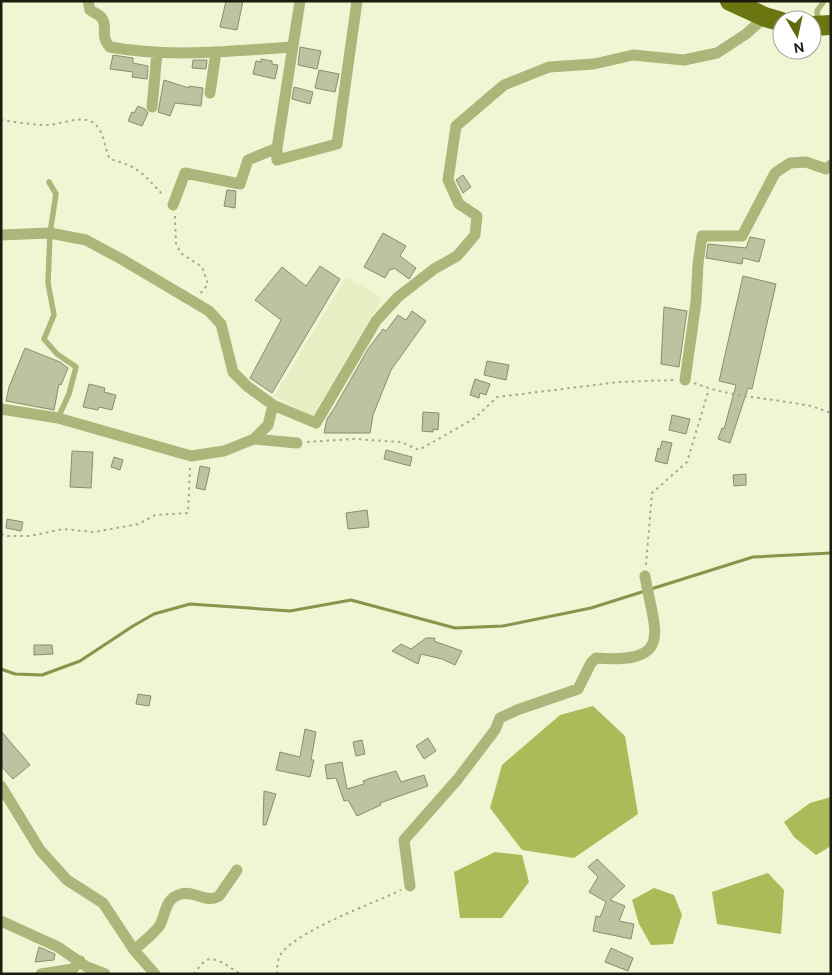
<svg xmlns="http://www.w3.org/2000/svg" width="832" height="975" font-family="'DM Sans',sans-serif">
<rect width="100%" height="100%" fill="#f0f6d3"/>
<path fill="#e7eec3" d="M346 277 382 298 312 417 275 396Z"/>
<path fill="#adba59" d="M593 706 625 736 638 814 574 858 522 850 490 808 502 765 560 715Z
M831 797V846L816 855 794 837 784 822 810 803Z
M495 852 522 855 529 882 502 918H460L454 872Z
M768 873 784 890 781 934 717 924 712 892Z
M654 888 674 895 682 915 673 944 651 945 639 924 632 900Z"/>
<g fill="none" stroke-linecap="round" stroke-linejoin="round">
<path stroke="#89934b" stroke-width="3" d="M651 589 753 557 831 553
M1 669 15 674 42 675 80 661 133 626 154 614 190 604 290 611 351 600 455 628 503 626 591 608 645 591"/>
</g>
<path fill="#bdc3a0" stroke="#888e6d" d="M226 1H243L237 30 220 27Z
M300 47 321 51 317 69 298 65Z
M113 55 133 58V63L148 66 147 79 132 77 133 72 110 69Z
M261 59 272 61V64L278 65 275 79 253 74 256 61 261 62Z
M193 60H207L206 69 192 68Z
M319 70 339 74 335 92 315 88Z
M164 80 189 88V86L203 88 201 106 175 103 170 116 158 112Z
M294 87 313 92 310 104 292 99Z
M138 106 145 109 148 113 142 126 128 121 132 112 134 113Z
M463 175 471 187 463 193 456 180Z
M227 190 236 191 235 208 224 206Z
M383 233 406 246 400 256 416 268 409 279 394 268 392 270 390 269 385 278 364 267Z
M750 237 765 240 759 262 743 258 742 264 706 258 708 244 746 248Z
M320 266 340 279 272 393 250 378 281 320 255 300 282 267 306 286Z
M743 276 776 284 752 389 748 388 730 443 718 439 722 428 724 429 736 385 719 381Z
M664 307 687 311 679 367 661 364Z
M412 311 426 321 391 370 373 415 370 433H324L327 419 335 407 368 349 383 329 386 331 398 315 406 320Z
M25 348 60 362 68 368 61 385 59 384 54 410 6 401 9 387Z
M487 361 509 365 506 380 484 375Z
M475 379 490 384 486 395 480 393 479 398 470 395Z
M89 384 105 388 104 392 116 395 112 410 99 407 98 410 83 407Z
M423 412 439 413 438 430 433 429V432L422 431Z
M672 415 690 419 686 434 669 430Z
M662 441 672 443 667 464 655 461 658 448 660 449Z
M386 450 412 457 410 466 384 459Z
M72 451 93 452 91 488 70 487Z
M114 457 123 460 120 470 111 467Z
M200 466 210 468 205 490 196 488Z
M746 474V485L734 486 733 475Z
M367 510 369 527 348 529 346 513Z
M7 519 23 522 21 531 6 528Z
M426 638H435L434 641 462 651 455 665 442 659 421 654 418 664 392 651 401 644 411 649Z
M34 645H52L53 654 34 655Z
M138 694 151 696 149 706 136 704Z
M305 729 316 732 311 760H314L310 777 276 770 280 752 300 757Z
M1 731 30 765 13 779 1 766Z
M428 738 436 751 424 759 416 746Z
M362 740 365 754 356 756 353 742Z
M342 762 347 789 364 784 363 781 368 779 396 771 401 782 424 775 428 786 380 803 381 805 357 816 348 800 344 801 336 778 327 779 325 765Z
M264 791 276 794 266 825H263Z
M597 859 625 886 610 900 625 906 619 921 634 924 631 939 593 931 596 916 600 917 606 902 589 892 598 877 588 867Z
M39 947 55 954 54 960 35 962Z
M611 948 633 958 628 971 605 962Z"/>
<g fill="none" stroke-linecap="round" stroke-linejoin="round">
<path stroke="#a4a98e" stroke-width="2" stroke-dasharray="2.5 4" stroke-linecap="butt" d="M1 120C16 122 33 125 48 125 64 124 89 111 99 129 105 138 105 150 110 159 140 167 143 174 164 196
M175 216 176 245 182 254 202 267 208 284 200 294
M694 383C730 397 768 398 805 405 814 406 822 410 831 413
M307 442 353 439 401 442 419 450 475 418 497 397 619 382 675 380
M1 534 8 536H30L63 529 94 532 139 524 155 515 188 513 190 468
M646 565 652 493 687 462 709 389
M194 974C197 970 201 964 205 961 214 954 232 969 240 974
M277 974C277 969 277 963 279 958 287 934 377 902 401 890"/>
<path stroke="#adb67a" stroke-width="5.5" d="M818 22 817 11 824 1
M49 182 56 194 50 233 48 283 54 315 44 339 57 354 76 367 69 394 58 418"/>
<path stroke="#adb67a" stroke-width="11" d="M88 1 90 10C93 12 98 14 101 17 109 26 99 36 110 47 170 58 232 51 292 47
M210 93 216 52
M152 107 157 53
M277 148 300 1
M173 205 185 173 240 184 248 160 277 148V160L337 144 357 1
M1 235 50 233 86 240 123 260 182 295 209 311 221 324 233 372 247 386 273 405
M685 380 696 302 698 264 702 236H742L775 173 790 163 806 162 826 169 831 165
M1 409 58 418 191 456 224 451 254 439 297 443
M254 439 268 425 273 405 316 423 376 321 398 297 434 269 457 256 475 235 477 216 459 204 448 180 456 126 504 85 549 67 594 64 633 55 684 60 717 53 746 34 765 17
M1 786 40 850 67 880 103 903 134 950 155 974
M410 886 404 840 457 780 495 730 500 718 517 710 578 689 591 663 596 658C676 664 654 631 645 576
M1 921 58 947 87 967 105 974
M134 950C143 942 154 934 160 925 166 913 165 898 181 894 194 890 207 904 219 896L237 870
M41 974 73 969 80 961"/>
<path stroke="#6c7610" stroke-width="20" d="M730 1 765 17 782 22
M812 26 831 25"/>
</g>
<rect width="832" height="975" fill="none" stroke="#1a1c0f" stroke-width="5"/>
<g transform="translate(797 35) rotate(171)"><circle r="24" fill="#ffffff" stroke="#a3a49f"/>
<path d="M0-4L9 19L0 12L-9 19Z" fill="#60690d"/>
<text y="-8" font-size="14" font-weight="bold" text-anchor="middle" fill="#1a1c0f">N</text>
</g>
</svg>
